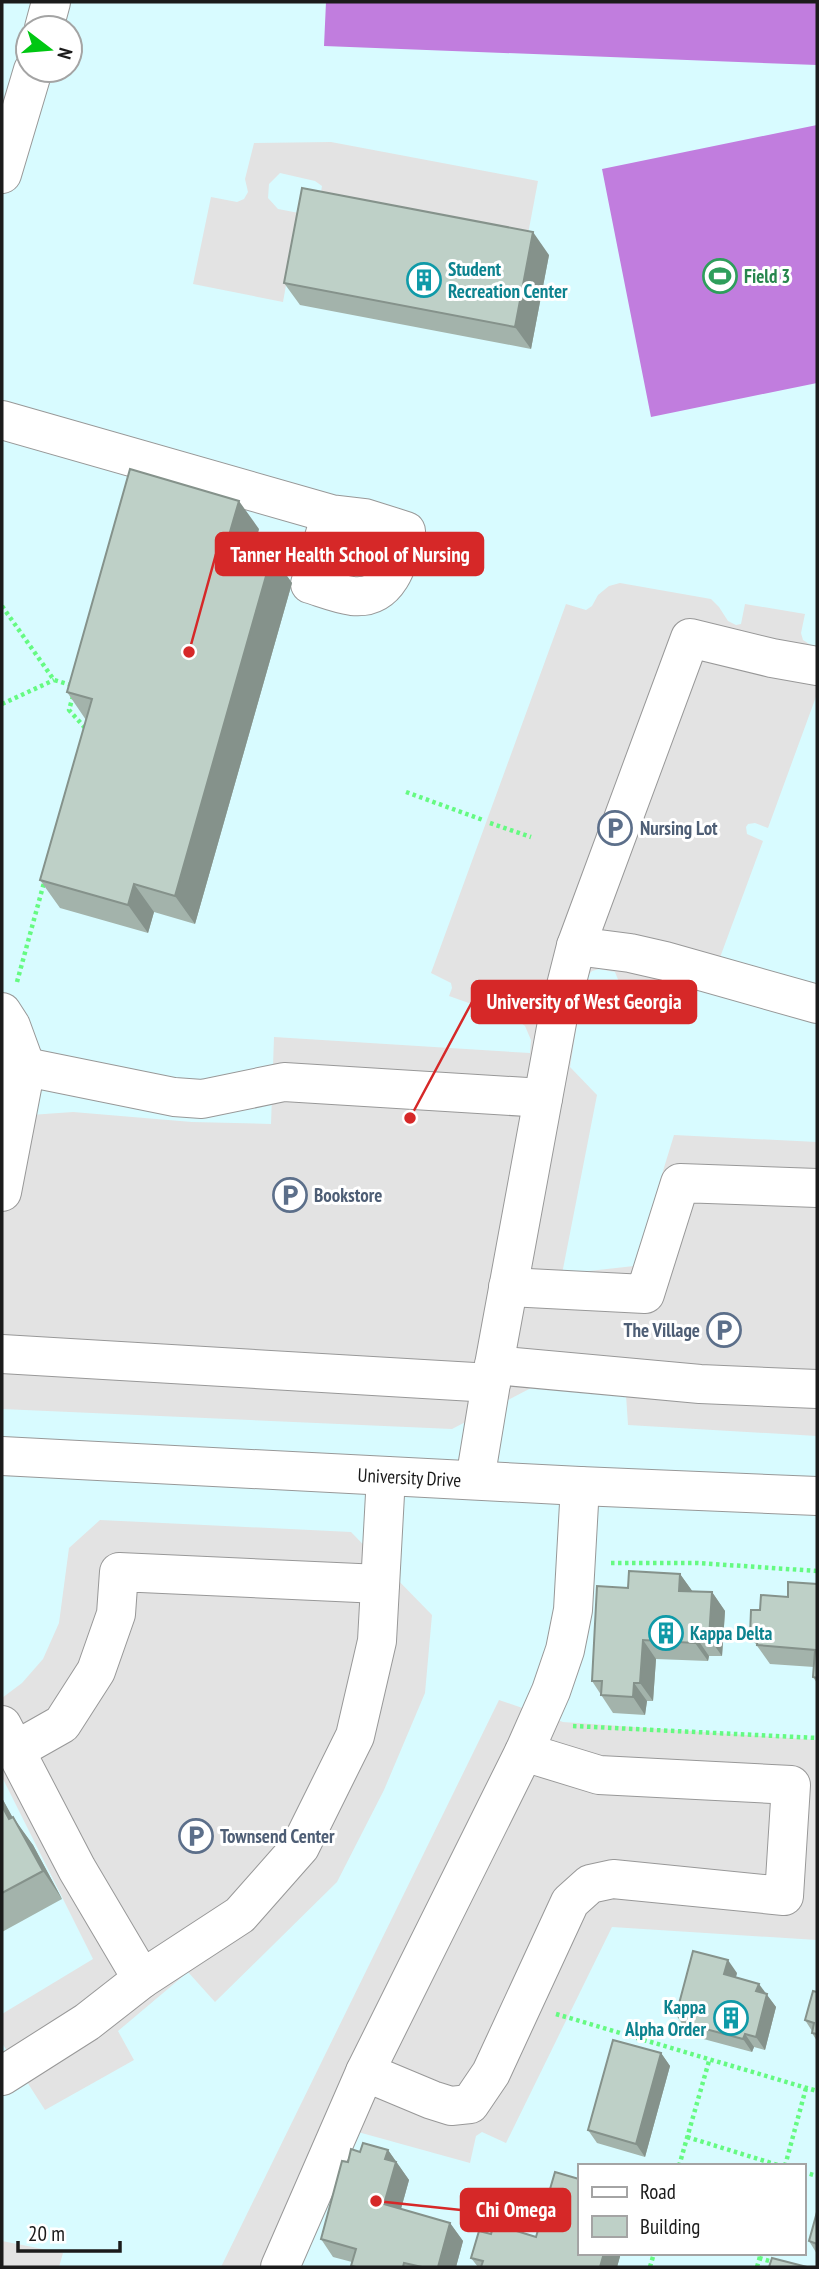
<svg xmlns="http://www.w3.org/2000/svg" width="819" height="2269" font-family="'PT Sans Narrow',sans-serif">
<rect width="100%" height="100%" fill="#e1edea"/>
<path fill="#d8fbff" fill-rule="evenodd" d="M2 2H817V2267H2ZM28 28H70V70H28ZM579 2166H803V2253H579Z"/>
<path fill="#c17dde" d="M326 2H817V65L324 46Z
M817 125V383L651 417 602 169Z"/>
<path fill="#e3e3e3" d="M331 142 538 181 525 250 318 211 322 186 315 181 280 173 269 184 268 198 278 209 299 213 283 302 193 284 211 197 237 202 244 199 248 192 245 179 254 143Z
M620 583 711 599 719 607 728 621 736 625 741 624 745 604 805 614 801 633 803 640 817 649V694L768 828 755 823 748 824 746 827 747 834 763 841 708 990 687 985 683 987 679 991 673 1015 615 999 619 982 615 972 599 969 592 971 584 980 570 1067 597 1095 562 1274 634 1266 674 1135 817 1142V1436L628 1425 626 1395 531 1388 452 1429 2 1409V1117L73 1112 192 1122 271 1124 274 1037 530 1053 531 1040 525 1026 517 1020 449 996 452 988 451 983 431 973 566 604 586 610 592 606 598 595 609 586Z
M100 1520 351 1532 432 1615 425 1693 384 1790 337 1882 215 2002 188 1972 118 2031 134 2060 45 2110 2 2043V2014L93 1959 2 1777V1698L22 1683 43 1659 59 1623 69 1548Z
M499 1700 563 1722 817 1740V1940L612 1927 506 2143 482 2132 476 2136 470 2163 358 2132 297 2267H221Z
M2 2241 63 2253 59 2267H2Z"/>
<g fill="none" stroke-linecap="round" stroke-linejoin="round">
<g stroke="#989898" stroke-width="40">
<g id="minor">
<path d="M44 28 51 2"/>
<path d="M2 174 33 70"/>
<path d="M2 420 331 514 365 518 406 531C399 560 391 600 352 596 338 594 323 588 310 584L331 514"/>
<path d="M576 946 630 953 665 961 817 1004"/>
<path d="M2 1012 11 1026 26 1067 2 1192"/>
<path d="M2 1067H26L174 1097 202 1099 284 1082 543 1098"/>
<path d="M508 1287 645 1294 680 1183 817 1188"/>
<path d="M2 1354 491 1383"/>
<path d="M494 1365 700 1384 817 1389"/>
<path id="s1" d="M2 1456 580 1486 817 1496"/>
<path d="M475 1480 494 1365 558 1017 576 946 690 638 772 658 817 666"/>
<path d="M2 1725 77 1869 142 1979 240 1915 300 1847 355 1736 377 1641 386 1476"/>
<path d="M16 1750 62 1724 96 1671 116 1614 119 1572 380 1584"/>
<path d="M365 2072 432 2100 451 2106 470 2104 491 2073 570 1902 590 1884 613 1879 784 1896 791 1785 599 1775 524 1752"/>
<path d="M2 2076 87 2022 142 1979"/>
<path d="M280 2267 365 2072 524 1752 551 1691 565 1650 573 1610 580 1486"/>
</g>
</g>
<path stroke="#65fa82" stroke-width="4.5" stroke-dasharray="3.5 3.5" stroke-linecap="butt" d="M2 606 54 680 74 686
M73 696 69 710 86 729
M2 704 54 680
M406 792 483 820
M490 823 531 837
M17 982 45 879
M611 1563H698L817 1571
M573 1726 817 1738
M556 2014 817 2091
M687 2137 781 2166
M679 2166 709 2061
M785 2166 806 2088
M803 2172 817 2176
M759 2258 776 2263
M650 2267 654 2253
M757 2267 761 2253"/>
<use href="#minor" stroke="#fff" stroke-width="38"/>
</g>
<path fill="#a3b3ab" d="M549 255 531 349 300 305 284 283Z
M259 529 253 550 272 555 292 583 195 924 154 912 148 933 60 908 40 880 86 720 67 692Z
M680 1574 692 1591 712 1592 725 1611 722 1656H709L708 1661 656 1659 653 1701H647L645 1715 613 1713 592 1681 628 1588Z
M817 1584V1683L813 1677 814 1667 770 1664 750 1636 760 1610Z
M2 1798 12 1817 33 1845 62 1899 2 1932Z
M737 1973 736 1977 766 1994 776 2007 765 2050 754 2047 752 2052 696 2037 691 2029 685 2028 676 2015Z
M817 1992V2041L812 2033V2031L805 2020Z
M661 2053 670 2066 645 2157 597 2143 588 2130Z
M388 2150 409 2180 401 2209 450 2223 463 2241 456 2267H352L351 2266 352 2262 333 2257 321 2239 348 2162Z
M817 2212V2254L809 2241Z
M491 2234 579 2253H621L617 2267H478L471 2258Z"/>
<path fill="#85928b" d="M533 232 549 255 531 349 515 327Z
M239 501 259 529 247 570 227 542Z
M272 555 292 583 195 924 175 896Z
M134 884 154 912 148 933 128 905Z
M680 1574 693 1592 679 1591Z
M712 1592 725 1611 722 1656 709 1638Z
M696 1637 709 1656 708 1661 695 1643Z
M643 1640 656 1659 653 1701 640 1683Z
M634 1683 647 1701 645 1715 633 1697Z
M2 1798 29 1847 9 1819 2 1806Z
M13 1817 33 1845 62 1899 43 1871Z
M728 1960 737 1973 733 1987 724 1974Z
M759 1984 776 2007 765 2050 756 2037V1991Z
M745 2034 754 2047 752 2052 743 2039Z
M661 2053 670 2066 645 2157 636 2144Z
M388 2150 409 2180 397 2223 384 2204 385 2159Z
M450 2223 463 2241 456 2267H438Z
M604 2253H621L617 2267H600Z"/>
<path fill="#bed0c7" stroke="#85928b" stroke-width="2" d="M302 188 533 232 515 327 284 283Z
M130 469 239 501 227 542 272 555 175 896 134 884 128 905 40 880 92 699 67 692Z
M629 1571 680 1574 679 1591 712 1592 709 1638 696 1637 695 1643 643 1640 640 1683H634L633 1697 601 1695 602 1681H592L597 1586 628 1588Z
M788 1582 817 1584V1678L813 1677 815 1650 757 1645 758 1636H750L751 1610H760L761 1595 788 1597Z
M2 1806 9 1819 13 1817 43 1871 2 1893Z
M693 1951 728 1960 724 1974 759 1984 756 1991 767 1994 756 2037 745 2034 743 2039 687 2024 689 2019 676 2015Z
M813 1991 817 1992V2034L812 2033 814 2023 805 2020Z
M613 2040 661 2053 636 2144 588 2130Z
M363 2143 388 2150 385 2159 396 2162 384 2204 450 2223 438 2267H422L404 2263 403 2267H356L351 2266 356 2249 321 2239 342 2161 348 2162 351 2149 360 2152Z
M555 2172 579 2179V2253H604L600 2267H481L483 2261 471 2258 479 2231 491 2234 494 2224 536 2237Z
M817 2212V2244L809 2241Z
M772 2258 807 2267H769Z"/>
<defs>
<g id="stadium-ring" transform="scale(1.75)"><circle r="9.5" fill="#fff" stroke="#2e9e5b" stroke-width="1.5"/><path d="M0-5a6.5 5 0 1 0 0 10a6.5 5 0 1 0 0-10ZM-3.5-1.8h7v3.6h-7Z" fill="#2e9e5b"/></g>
<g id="building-ring" transform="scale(1.75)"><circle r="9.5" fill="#fff" stroke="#0f9aa8" stroke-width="1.5"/><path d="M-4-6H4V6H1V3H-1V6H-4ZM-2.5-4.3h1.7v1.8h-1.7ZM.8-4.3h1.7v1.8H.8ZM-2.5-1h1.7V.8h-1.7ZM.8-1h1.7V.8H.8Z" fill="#0f9aa8"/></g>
<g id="parking-ring" transform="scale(1.75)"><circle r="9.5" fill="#fff" stroke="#5c6f8a" stroke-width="1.5"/><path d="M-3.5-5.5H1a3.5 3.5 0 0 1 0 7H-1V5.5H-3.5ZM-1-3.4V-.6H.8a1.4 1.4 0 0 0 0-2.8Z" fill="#5c6f8a"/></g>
</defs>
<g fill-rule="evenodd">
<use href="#stadium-ring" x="720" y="276"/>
<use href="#building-ring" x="424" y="280"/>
<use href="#parking-ring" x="615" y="828"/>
<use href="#parking-ring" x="290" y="1195"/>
<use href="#parking-ring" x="724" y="1330"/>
<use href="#building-ring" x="666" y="1633"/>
<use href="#parking-ring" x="196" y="1836"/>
<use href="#building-ring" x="731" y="2018"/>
</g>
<g text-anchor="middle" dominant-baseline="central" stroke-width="6" stroke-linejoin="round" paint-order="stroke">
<g font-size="19" font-weight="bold" fill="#0d838f" stroke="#fff" text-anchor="start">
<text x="448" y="269">Student<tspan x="448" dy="22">Recreation Center</tspan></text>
<text x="690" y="1633">Kappa Delta</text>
<text x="706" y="2007" text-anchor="end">Kappa<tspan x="706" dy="22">Alpha Order</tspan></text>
</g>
<g font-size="19" font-weight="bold" fill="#27864d" stroke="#fff" text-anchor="start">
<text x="744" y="276">Field 3</text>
</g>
<g font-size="19" font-weight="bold" fill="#4e5e75" stroke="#fff" text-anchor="start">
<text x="640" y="828">Nursing Lot</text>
<text x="314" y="1195">Bookstore</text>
<text x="700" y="1330" text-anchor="end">The Village</text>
<text x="220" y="1836">Townsend Center</text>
</g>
<g font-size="19" fill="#1b1b1b" stroke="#fff">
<text stroke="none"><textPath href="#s1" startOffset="408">University Drive</textPath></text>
</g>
</g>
<path fill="none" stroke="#d62828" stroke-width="2.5" d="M189 652L216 554M410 1118L472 1002M376 2201L461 2210"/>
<g fill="#d62828" stroke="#fff" stroke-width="2.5">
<circle cx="189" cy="652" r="7"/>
<circle cx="410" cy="1118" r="7"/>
<circle cx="376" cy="2201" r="7"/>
</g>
<g fill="#d62828" stroke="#d62828" stroke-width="2.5">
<rect x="216" y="533" width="267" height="42" rx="7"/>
<rect x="472" y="981" width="224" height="42" rx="7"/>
<rect x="461" y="2189" width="109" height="42" rx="7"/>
</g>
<g font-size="21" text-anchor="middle" font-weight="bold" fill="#fff">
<text x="350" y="562">Tanner Health School of Nursing</text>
<text x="584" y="1009">University of West Georgia</text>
<text x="516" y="2217">Chi Omega</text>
</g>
<rect width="819" height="2269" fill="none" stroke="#1b1b1b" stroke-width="7"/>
<rect x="578" y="2164" width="228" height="91" fill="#ffffff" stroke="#a4a4a4" stroke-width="2"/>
<rect x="592" y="2187" width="35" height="10" fill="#ffffff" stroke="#a4a4a4" stroke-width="2"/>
<text x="640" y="2199" font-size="21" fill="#1b1b1b">Road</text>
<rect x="592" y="2216" width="35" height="21" fill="#bed0c7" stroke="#a4a4a4" stroke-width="2"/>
<text x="640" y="2234" font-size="21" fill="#1b1b1b">Building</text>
<g transform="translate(49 49) rotate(106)"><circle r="33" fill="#ffffff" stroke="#a4a4a4" stroke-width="2"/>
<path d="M0-5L12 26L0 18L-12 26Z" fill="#00c712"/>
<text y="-10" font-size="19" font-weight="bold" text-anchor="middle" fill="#1b1b1b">N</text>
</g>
<path d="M18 2241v10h102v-10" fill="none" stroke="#1b1b1b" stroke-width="3.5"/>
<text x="28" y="2241" font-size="21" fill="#1b1b1b" stroke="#ffffff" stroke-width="5" paint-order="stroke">20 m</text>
</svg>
